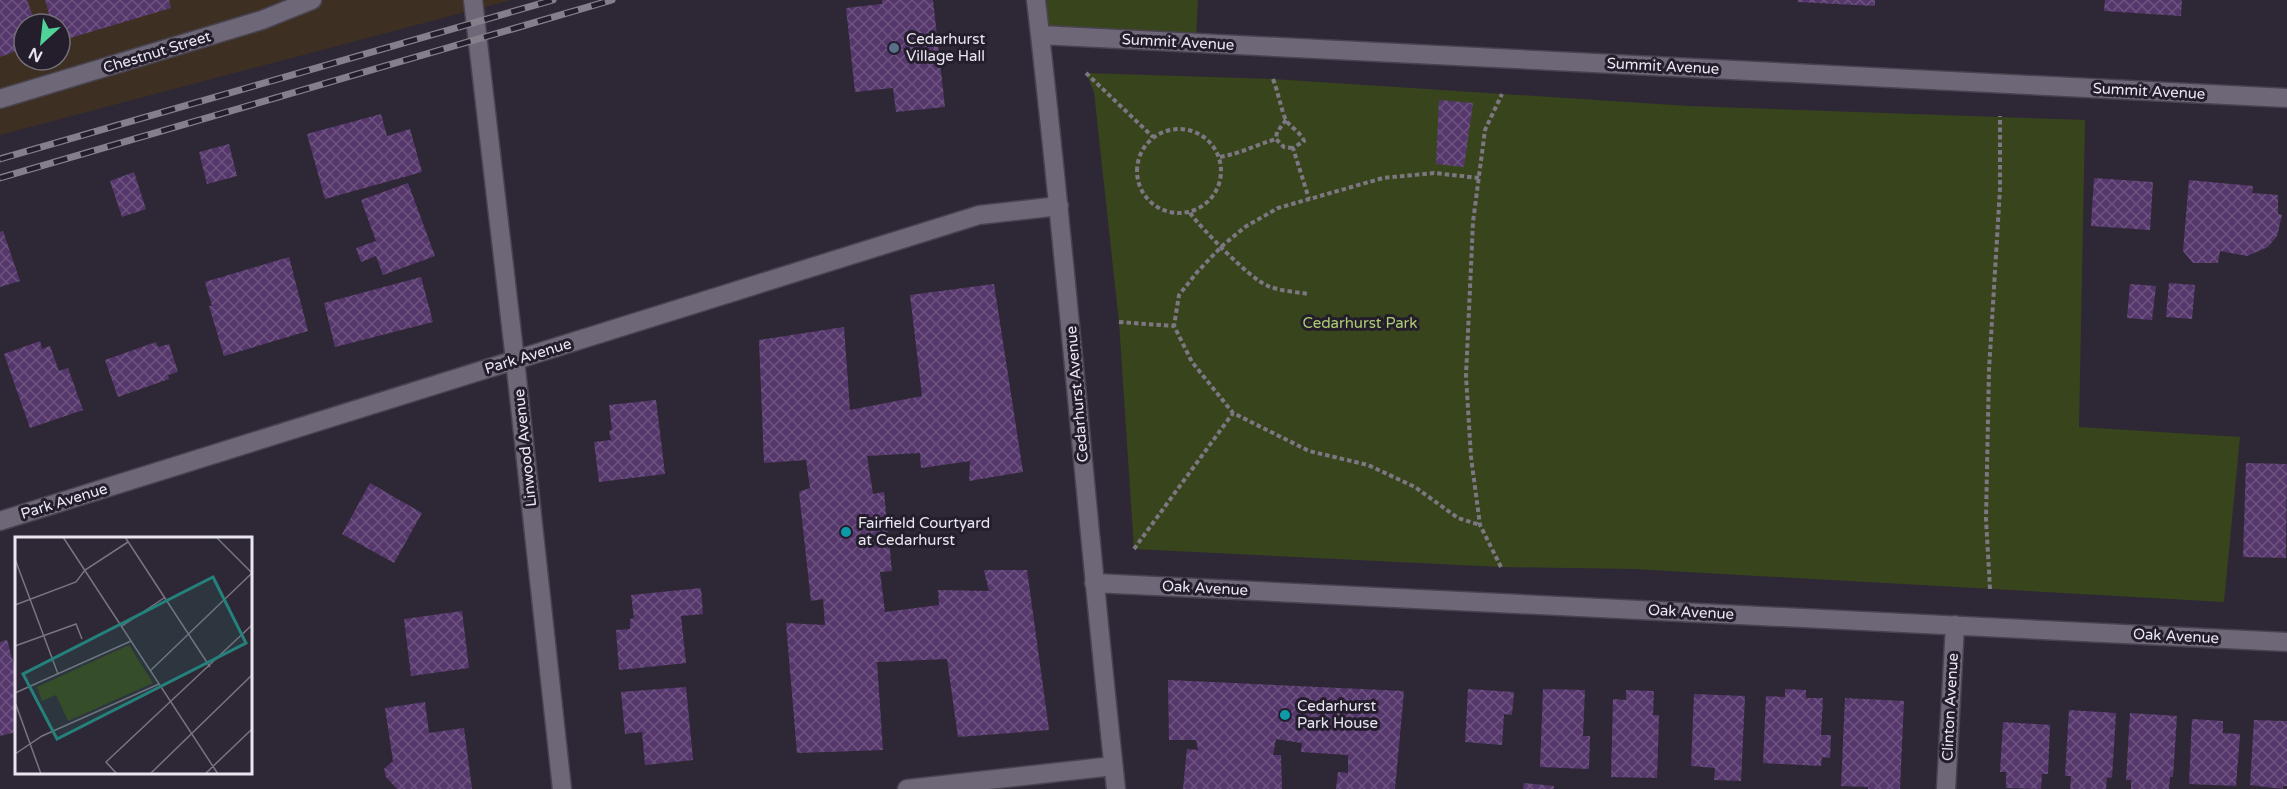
<svg xmlns="http://www.w3.org/2000/svg" width="2287" height="789" font-family="'Varela Round',sans-serif">
<defs>
<pattern id="building-cross-hatch" width="8" height="8" patternUnits="userSpaceOnUse" patternTransform="scale(1.5)"><rect width="8" height="8" fill="#55376b"/><path d="M0 0l8 8M0 8l8-8" fill="none" stroke="#6e5480"/></pattern>
</defs>
<rect width="100%" height="100%" fill="#2e2836"/>
<path fill="#3d3022" fill-rule="evenodd" d="M0 0H511L0 135ZM24 24H60V60H24Z"/>
<path fill="#38451c" d="M1039 0H1198L1196 38 1044 37Z
M1086 73 1273 79 1688 106 2085 120 2079 427 2240 437 2224 602 1634 569 1501 567 1134 549 1119 322 1094 92Z"/>
<path fill="url(#building-cross-hatch)" d="M0 0H27L36 24H24V48L0 57Z
M45 0H169L171 8 60 41V24H52Z
M882 0H933L945 107 896 112 893 88 855 92 846 8 882 4Z
M1798 0H1875V6L1798 2Z
M2105 0H2182L2181 16 2104 11Z
M1439 100 1473 103 1464 167 1436 164Z
M381 114 387 136 410 129 422 172 325 199 307 134Z
M229 144 237 176 207 184 199 152Z
M134 172 146 209 122 217 110 181Z
M2094 178 2153 182 2150 230 2091 226Z
M2189 180 2253 186 2252 193 2278 195V214L2282 215 2277 236 2268 247 2247 256 2220 251 2218 263H2193L2183 251Z
M408 183 435 256 383 275 376 256 361 262 356 248 376 241 361 200Z
M3 231 20 281 0 287V232Z
M289 257 308 331 224 356 209 306H212L205 282Z
M421 277 433 322 335 347 324 303Z
M2169 283 2195 285 2192 319 2166 317Z
M994 284 1023 472 969 481 970 461 921 468 920 453 867 456 873 494 884 492 892 571 880 572 885 612 939 605 938 590 989 591 984 570H1027L1049 730 958 737 947 659 877 662 883 750 797 753 786 623 825 625 823 599 811 601 799 492 810 488 806 460 764 463 759 340 844 327 850 410 922 396 910 295Z
M2130 284 2156 286 2152 320 2127 318Z
M40 341 42 349 50 346 59 371 68 368 83 410 30 428 4 354Z
M156 342 158 347 169 344 178 372 168 375 169 379 118 397 105 360Z
M656 400 665 474 599 482 594 442 611 440 609 431 612 430 609 405Z
M2246 463 2287 464 2286 558 2243 557Z
M370 483 422 513 394 563 342 534Z
M701 588 703 614 681 616 686 663 619 670 616 630 630 629V619L634 618 631 595Z
M462 611 469 668 411 676 404 619Z
M7 640 16 672V732L0 736V642Z
M1168 680 1404 691 1395 789H1336L1338 772 1348 773V755L1301 752 1302 743 1276 739 1273 755H1281L1282 789H1183L1187 749 1198 750 1196 740H1169Z
M686 687 693 760 645 765 642 732 625 734 621 692Z
M1468 689 1514 692 1512 715 1504 714 1502 745 1465 742Z
M1543 689 1585 690 1583 736H1590L1589 769 1540 767Z
M1785 689 1806 690V698H1823L1821 735H1831L1830 758 1822 757 1821 766 1763 763 1766 696 1785 697Z
M1626 690 1654 691 1653 715H1659L1657 778 1611 777 1613 699 1626 700Z
M1694 694 1745 696 1741 781 1714 780 1715 768 1691 766Z
M1845 698 1904 701 1900 789H1868V787L1841 786Z
M425 702 429 733 464 728 472 789H397L386 777 384 769 393 761 385 708Z
M2069 710 2116 713 2112 778 2107 777 2106 789H2070L2071 776H2065Z
M2130 713 2177 716 2173 777H2170L2169 789H2131V780H2126Z
M2192 719 2223 721V733L2240 734 2236 786 2189 784Z
M2254 720 2287 721V786H2283V789L2250 785Z
M2003 722 2050 725 2048 774H2042L2041 789 2006 788V772H2000Z
M1524 783 1554 786V789H1523Z"/>
<g fill="none" stroke-linecap="round" stroke-linejoin="round">
<g stroke="#494350" stroke-width="21">
<path id="minor" d="M473 0 515 360 562 789
M1036 0C1067 263 1087 526 1116 789
M1040 35 2287 98
M0 99 262 20 312 0
M0 521 979 215 1059 206
M1094 583 2287 642
M907 789 1113 766
M1946 789 1955 625"/>
</g>
<path stroke="#7c7783" stroke-width="4" stroke-dasharray="4.5 3" stroke-linecap="butt" d="M1086 73 1153 137
M1273 79C1278 92 1280 105 1285 118 1288 126 1300 131 1304 141L1293 148 1309 199
M1286 120 1277 132 1276 139 1284 147 1293 148
M1137 171a42 42 0 1 1 84 0a42 42 0 1 1-84 0Z
M1220 157C1242 153 1256 145 1276 139
M1479 178 1434 173 1383 178 1278 208 1245 227 1222 246 1198 271 1179 295 1174 326 1192 362 1233 413 1309 451 1368 465 1415 487 1458 518 1480 525
M1190 213C1202 229 1250 279 1268 286 1280 291 1296 292 1309 294
M1119 322 1174 326
M1134 549 1233 413
M1501 567 1480 525 1471 457 1466 376 1473 222 1485 130 1502 94
M1990 589 1986 519 1989 370 2000 189V116"/>
<use href="#minor" stroke="#6e6778" stroke-width="18"/>
<g stroke="#857f8c" stroke-width="7">
<path id="rail" d="M0 159 553 0
M0 178 612 0"/>
</g>
<use href="#rail" stroke="#241e2c" stroke-width="4.5" stroke-dasharray="14" stroke-linecap="butt"/>
</g>
<circle fill="#5c6f8a" stroke="#241e2c" stroke-width="2" cx="894" cy="48" r="6"/>
<g fill="#0f9aa8" stroke="#241e2c" stroke-width="2">
<circle cx="846" cy="532" r="6"/>
<circle cx="1285" cy="715" r="6"/>
</g>
<g text-anchor="middle" dominant-baseline="central" stroke-width="6" stroke-linejoin="round" paint-order="stroke">
<g font-size="15" fill="#eae6f0" stroke="#241e2c" text-anchor="start">
<text x="906" y="39">Cedarhurst<tspan x="906" dy="17">Village Hall</tspan></text>
<text x="858" y="523">Fairfield Courtyard<tspan x="858" dy="17">at Cedarhurst</tspan></text>
<text x="1297" y="706">Cedarhurst<tspan x="1297" dy="17">Park House</tspan></text>
</g>
<g font-size="15" fill="#eae6f0" stroke="#241e2c">
<text transform="translate(1178 42) rotate(3)">Summit Avenue</text>
<text transform="translate(157 52) rotate(-17)">Chestnut Street</text>
<text transform="translate(1663 66) rotate(3)">Summit Avenue</text>
<text transform="translate(2149 91) rotate(3)">Summit Avenue</text>
<text transform="translate(528 356) rotate(-17)">Park Avenue</text>
<text transform="translate(1077 394) rotate(-95)">Cedarhurst Avenue</text>
<text transform="translate(525 448) rotate(-96)">Linwood Avenue</text>
<text transform="translate(64 501) rotate(-17)">Park Avenue</text>
<text transform="translate(1205 588) rotate(3)">Oak Avenue</text>
<text transform="translate(1691 612) rotate(3)">Oak Avenue</text>
<text transform="translate(2176 636) rotate(3)">Oak Avenue</text>
<text transform="translate(1950 707) rotate(-87)">Clinton Avenue</text>
</g>
<g font-size="15" fill="#aecc71" stroke="#241e2c">
<text x="1360" y="323">Cedarhurst Park</text>
</g>
</g>
<g transform="translate(15 537)">
<rect width="237" height="237" fill="#2e2836"/>
<path d="M114 108 138 146 53 184 41 158 27 164 22 150Z" fill="#38451c"/>
<path fill="none" stroke="#797480" stroke-width="1.5" d="M48 0 203 237M110 0 195 130M201 0 237 36M0 22 43 137M0 68 61 45 70 33 113 5M107 89 149 61M0 109 61 87 67 102M135 134 237 36M0 156 116 104M0 165 26 237M0 217 27 199 144 147M102 237 91 225 237 88M135 237 237 138M190 237 237 192"/>
<path fill="#25817b" fill-opacity="0.15" stroke="#25817b" stroke-width="3" d="M198 40 231 106 42 202 8 137Z"/>
<rect width="237" height="237" fill="none" stroke="#eae6f0" stroke-width="3"/>
</g>
<g transform="translate(42 42) rotate(207)"><circle r="28" fill="#241e2c" stroke="#736e7a" stroke-width="1.5"/>
<path d="M0-4.5L10 22L0 15L-10 22Z" fill="#50d398"/>
<text y="-9" font-size="16" font-weight="bold" text-anchor="middle" fill="#eae6f0">N</text>
</g>
</svg>
